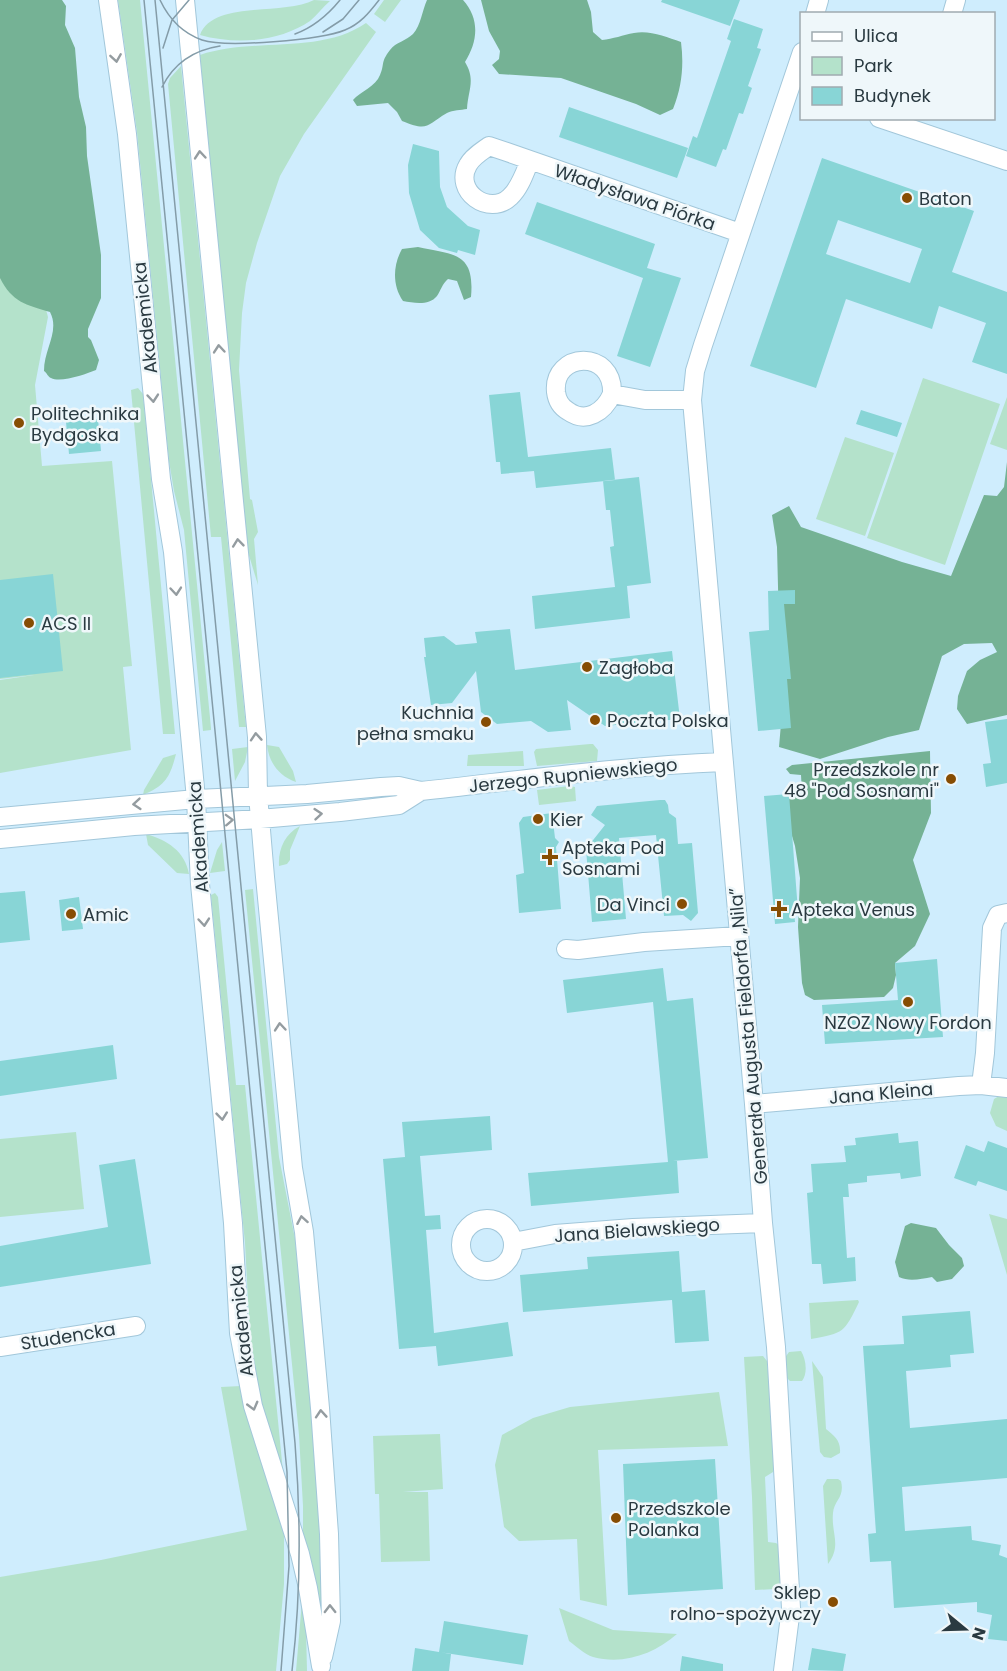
<svg xmlns="http://www.w3.org/2000/svg" width="1007" height="1671" font-family="Poppins,sans-serif">
<rect width="100%" height="100%" fill="#cfedfd"/>
<path fill="#b4e2cb" d="M118 0H140L211 728V730L203 731 184 530 174 491 169 461 137 132Z
M314 0 330 1C323 7 317 15 310 21 279 42 236 45 200 35 213 0 283 16 314 0Z
M384 0H401L385 22 374 14Z
M366 23 376 32 304 134 280 176 257 243 246 283 242 313 239 370 250 499 252 500 258 532 254 539 258 585 248 552 200 55C252 37 320 55 366 23Z
M181 66 246 727H239L221 537H211L168 84 170 78Z
M0 135 48 317 35 385 42 466 112 461 132 666 123 667 131 750 0 773V680L34 675 0 679Z
M923 378 1000 404 945 565 867 538Z
M138 388 143 394 175 734H163L131 390Z
M1007 397V450L990 444Z
M845 437 894 453 865 536 816 519Z
M590 744H593L598 750 597 761 537 766 534 752 536 749Z
M267 745 279 747 293 771 296 782C279 776 269 763 267 745Z
M248 747 245 762 235 781 232 749Z
M523 751 524 766H467L468 755Z
M176 754C170 777 166 785 143 795L144 790 163 758Z
M569 786 575 787 576 801 539 805 537 790Z
M300 826 290 850V860L287 864 279 866C278 849 285 834 300 826Z
M146 834C167 840 185 851 189 874L177 873 148 845Z
M222 842 225 871 210 873 217 850Z
M253 889 279 1157 295 1239 314 1437 320 1535 322 1622 303 1543V1506L299 1435 245 890Z
M215 893 218 897 236 1085H245L284 1482 271 1445 251 1359 245 1243 211 895Z
M999 1096 1007 1097V1131L996 1126 990 1113 994 1099Z
M76 1132 84 1209 0 1217V1139Z
M989 1214 1007 1219V1275Z
M858 1300 859 1302C844 1333 844 1333 811 1339L809 1303Z
M801 1351C806 1359 808 1373 802 1381H790L787 1378 784 1359 789 1352Z
M763 1356 767 1361 776 1463 773 1472 765 1477 768 1542 776 1543 781 1547 783 1583 775 1589 755 1590 752 1497 744 1357Z
M812 1361 823 1377 826 1429C834 1436 841 1440 840 1453L831 1458 824 1457 820 1452Z
M241 1386 257 1447 284 1533V1584L276 1671H0V1577L101 1560 247 1530 221 1387Z
M719 1392 728 1446 598 1450 607 1606 580 1600 577 1539 519 1541 504 1527 495 1465 502 1435 533 1418 570 1407Z
M440 1434 443 1489 403 1492H428L430 1561 381 1562 379 1494H375L373 1436Z
M827 1479H838L841 1481C845 1498 834 1500 833 1513 831 1534 842 1545 828 1564L823 1486Z
M302 1601 306 1629 307 1671H296Z
M559 1608 613 1630 677 1634C654 1654 624 1665 593 1657 584 1654 576 1646 569 1641Z"/>
<path fill="#75b295" d="M0 0H62L66 6 65 25 75 48 79 97 86 127 87 156 101 255V298L88 329V337L91 340 99 360 96 370C86 374 61 383 51 378 48 377 47 373 44 371 44 349 60 331 50 312 26 305 12 302 0 278Z
M427 0H463C480 19 478 41 465 62 476 80 468 90 467 109 461 110 453 110 447 113 426 125 429 132 402 121L397 112 388 103 357 106 353 100C360 92 376 86 380 75 385 64 380 63 390 50 396 42 406 41 413 34 421 25 422 11 427 0Z
M481 0H587L591 12 593 32 602 40C613 39 623 35 634 33 650 30 666 37 681 42 684 65 682 87 673 109L660 115 636 104 561 78 499 74 492 65 499 59 500 51 489 31Z
M418 247C454 255 475 252 471 297L464 300 457 281 448 279C442 284 441 290 437 296 429 306 414 303 403 301 392 285 393 265 402 249Z
M1007 462V715L967 724 957 709 958 696 967 671 980 660 997 652 992 643 964 644 942 656 919 730 888 737 820 759 779 747 785 677 779 626 777 547 772 515 789 506 801 527 902 562 951 576 984 495 997 496 1004 487Z
M930 751 931 813 913 860 930 914 915 946 895 963 896 975 893 988 884 997 814 1000 805 995 802 983 798 927 800 878 795 846 789 826 788 794 802 793 801 775 790 774 786 769 792 765Z
M911 1223 936 1228 949 1245 962 1258 964 1266 952 1279 937 1282 932 1277C921 1279 909 1282 899 1277L895 1262 905 1226Z"/>
<path fill="#88d5d6" fill-rule="evenodd" d="M662 0H740L730 26 661 2Z
M734 19 763 29 757 48 761 49 748 86 752 88 743 114 739 113 726 150 723 149 716 167 686 156 693 136 697 138 710 101 731 41 727 39Z
M569 107 688 148 677 178 559 137Z
M413 144 439 151 440 187 447 207 468 226 480 230 475 255 458 250 457 253 439 248 420 230 409 193 408 165Z
M822 158 974 211 952 272 1007 292V374L972 362 986 323 939 306 932 329 846 299 816 388 750 366ZM838 220 922 249 910 283 826 254Z
M537 202 655 244 647 268 681 278 650 367 617 356 643 278 525 234Z
M520 392 528 457 611 448 615 480 536 488 534 471 501 474 500 462H496L489 395Z
M861 410 902 423 897 437 856 424Z
M98 419 101 451 69 454 66 422Z
M639 477 651 583 619 587 627 586 630 618 535 629 532 596 615 587 610 547 614 546 610 510H606L603 481Z
M53 574 63 671 0 678V580Z
M795 590V604H784L791 679H787L791 728 758 731 749 632 769 630 768 591Z
M510 629 515 670 672 651 680 719 605 726 567 700 571 730 548 732 531 721 497 724 481 712 476 671 452 703 431 705 424 657H426L424 638 444 636 456 645 477 643 475 632Z
M1007 719V783L986 787 983 764 991 763 985 722Z
M789 794 798 911 794 912 795 922 775 924 764 796Z
M660 800H665L668 805 669 813 676 818 678 844 692 843 698 913 691 921 683 915 664 916 656 835 619 838 626 919 592 922 586 849 605 825 591 815 597 806Z
M552 813 555 838 559 842 556 847 561 909 519 913 516 875 524 873 519 823 523 817Z
M25 891 30 940 0 943V893Z
M79 897 83 929 62 931 59 900Z
M937 959 943 1037 825 1044 822 1005 898 1000 895 963Z
M663 968 667 1001 693 998 708 1158 673 1161H677L679 1193 531 1206 528 1173 668 1162 653 1002 567 1013 563 980Z
M113 1045 117 1079 0 1096V1061Z
M490 1116 492 1150 420 1156 425 1216 440 1215 441 1229 426 1230 434 1333 508 1322 513 1356 438 1366 436 1346 399 1349 383 1159 405 1157 402 1122Z
M898 1133 899 1143 918 1141 921 1176 901 1179 900 1173 867 1176V1182L848 1184 849 1197H843L847 1258 855 1257 856 1281 823 1284 821 1264H812L807 1193 813 1192 811 1164 846 1162 844 1146 856 1145 855 1138Z
M988 1141 1007 1148V1191L978 1181 976 1186 954 1178 966 1145 984 1152Z
M135 1159 151 1264 0 1287V1246L108 1227 99 1165Z
M679 1251 682 1292 705 1290 709 1341 675 1343 672 1300 523 1312 520 1275 588 1269 587 1257Z
M970 1311 974 1353 950 1355 951 1367 906 1371 910 1428 1007 1419V1478L902 1487 905 1531 971 1526 972 1540 1001 1545 999 1555 1007 1558V1641L988 1639 992 1615 977 1612V1602L894 1608 891 1561 870 1562 868 1534 876 1533 863 1346 904 1344 902 1316Z
M715 1459 723 1589 628 1595 623 1464Z
M444 1621 528 1635 523 1665 439 1652Z
M415 1648 451 1654 449 1671H412Z
M812 1648 846 1654 843 1671 808 1670Z
M682 1656 723 1664V1671H680Z"/>
<g fill="none" stroke-linecap="round" stroke-linejoin="round">
<g stroke="#a2c7da" stroke-width="20">
<path id="minor" d="M108 0 127 134 161 479 173 552 196 799 200 884 233 1223 239 1333 253 1406 300 1554 308 1588 321 1666
M185 0 257 737 258 795 265 877 293 1168 304 1232 320 1408 329 1534 331 1621 323 1657
M815 14 819 0
M952 14 956 0
M879 118 1007 161
M530 160C525 172 520 188 510 197 489 217 453 191 468 165 472 157 482 151 489 146L507 152 717 225 740 233
M612 394C604 412 586 424 568 411 561 407 557 400 556 392 552 352 614 348 612 394L645 400H692
M0 817 196 799 307 794 381 787 399 786 421 791C522 780 623 766 724 762
M0 839 134 826 260 819 340 812 399 805 421 791
M566 949 578 950 644 942 739 936
M981 1085 985 1053 992 928 998 915 1007 913
M754 1104 959 1086 981 1085 1007 1088
M461 1245a26 26 0 1 1 52 0a26 26 0 1 1-52 0Z
M513 1242 555 1234 633 1228 763 1223
M0 1347 136 1326
M783 1671 791 1608 776 1347 763 1223 754 1104 692 400 695 371 703 345 802 52"/>
</g>
<use href="#minor" stroke="#fff" stroke-width="18"/>
<path stroke="#849ca8" stroke-width="1.5" d="M144 0 287 1472 289 1566 281 1671
M155 0 295 1443C301 1519 301 1595 292 1671
M160 0C169 19 182 33 202 40 226 48 321 40 345 30 360 24 369 13 379 0
M323 32 343 19 359 0
M295 34C314 27 327 16 340 0
M163 48 172 20 189 0
M162 87C174 63 194 50 220 46"/>
</g>
<defs><path id="oneway-chevron" d="M-2-3.5L2.5 0L-2 3.5" fill="none" stroke-width="1.6" stroke-linecap="round" stroke-linejoin="round" transform="scale(1.5)"/></defs>
<g stroke="#949ca0">
<use href="#oneway-chevron" transform="translate(116 58) rotate(81)"/>
<use href="#oneway-chevron" transform="translate(200 155) rotate(-95)"/>
<use href="#oneway-chevron" transform="translate(219 349) rotate(-95)"/>
<use href="#oneway-chevron" transform="translate(153 398) rotate(85)"/>
<use href="#oneway-chevron" transform="translate(238 543) rotate(-96)"/>
<use href="#oneway-chevron" transform="translate(176 591) rotate(85)"/>
<use href="#oneway-chevron" transform="translate(256 737) rotate(-94)"/>
<use href="#oneway-chevron" transform="translate(137 804) rotate(175)"/>
<use href="#oneway-chevron" transform="translate(318 814) rotate(-5)"/>
<use href="#oneway-chevron" transform="translate(229 820) rotate(-2)"/>
<use href="#oneway-chevron" transform="translate(204 922) rotate(85)"/>
<use href="#oneway-chevron" transform="translate(280 1027) rotate(-95)"/>
<use href="#oneway-chevron" transform="translate(222 1116) rotate(84)"/>
<use href="#oneway-chevron" transform="translate(302 1220) rotate(-100)"/>
<use href="#oneway-chevron" transform="translate(253 1406) rotate(75)"/>
<use href="#oneway-chevron" transform="translate(321 1414) rotate(-94)"/>
<use href="#oneway-chevron" transform="translate(330 1609) rotate(-91)"/>
</g>
<g fill="#874d03" stroke="#eff7fa" stroke-width="2">
<circle cx="907" cy="198" r="6"/>
<circle cx="19" cy="423" r="6"/>
<circle cx="29" cy="623" r="6"/>
<circle cx="587" cy="667" r="6"/>
<circle cx="595" cy="720" r="6"/>
<circle cx="486" cy="722" r="6"/>
<circle cx="951" cy="779" r="6"/>
<circle cx="538" cy="819" r="6"/>
<path d="M547 848h6v6h6v6h-6v6h-6v-6h-6v-6h6z"/>
<circle cx="682" cy="904" r="6"/>
<path d="M776 900h6v6h6v6h-6v6h-6v-6h-6v-6h6z"/>
<circle cx="71" cy="914" r="6"/>
<circle cx="908" cy="1002" r="6"/>
<circle cx="616" cy="1518" r="6"/>
<circle cx="833" cy="1602" r="6"/>
</g>
<g text-anchor="middle" dominant-baseline="central" stroke-width="5" stroke-linejoin="round" paint-order="stroke">
<g font-size="18" fill="#2a3a41" stroke="#eff7fa">
<text transform="translate(635 197) rotate(19)">Władysława Piórka</text>
<text transform="translate(145 318) rotate(-96)">Akademicka</text>
<text transform="translate(573 775) rotate(-6)">Jerzego Rupniewskiego</text>
<text transform="translate(198 837) rotate(-94)">Akademicka</text>
<text transform="translate(748 1036) rotate(-95)">Generała Augusta Fieldorfa „Nila”</text>
<text transform="translate(881 1093) rotate(-5)">Jana Kleina</text>
<text transform="translate(637 1230) rotate(-4)">Jana Bielawskiego</text>
<text transform="translate(241 1321) rotate(-96)">Akademicka</text>
<text transform="translate(68 1336) rotate(-9)">Studencka</text>
</g>
<g font-size="18" fill="#2a3a41" stroke="#eff7fa" text-anchor="start">
<text x="919" y="198">Baton</text>
<text x="31" y="413">Politechnika<tspan x="31" dy="21">Bydgoska</tspan></text>
<text x="41" y="623">ACS II</text>
<text x="599" y="667">Zagłoba</text>
<text x="474" y="712" text-anchor="end">Kuchnia<tspan x="474" dy="21">pełna smaku</tspan></text>
<text x="607" y="720">Poczta Polska</text>
<text x="939" y="769" text-anchor="end">Przedszkole nr<tspan x="939" dy="21">48 "Pod Sosnami"</tspan></text>
<text x="550" y="819">Kier</text>
<text x="562" y="847">Apteka Pod<tspan x="562" dy="21">Sosnami</tspan></text>
<text x="670" y="904" text-anchor="end">Da Vinci</text>
<text x="791" y="909">Apteka Venus</text>
<text x="83" y="914">Amic</text>
<text x="908" y="1022" text-anchor="middle">NZOZ Nowy Fordon</text>
<text x="628" y="1508">Przedszkole<tspan x="628" dy="21">Polanka</tspan></text>
<text x="821" y="1592" text-anchor="end">Sklep<tspan x="821" dy="21">rolno-spożywczy</tspan></text>
</g>
</g>
<rect x="800" y="12" width="195" height="108" fill="#eff7fa" stroke="#a0abb0" stroke-width="1.5"/>
<rect x="812" y="32" width="30" height="9" fill="#ffffff" stroke="#a0abb0" stroke-width="1.5"/>
<text x="854" y="42" font-size="18" fill="#2a3a41">Ulica</text>
<rect x="812" y="57" width="30" height="18" fill="#b4e2cb" stroke="#a0abb0" stroke-width="1.5"/>
<text x="854" y="72" font-size="18" fill="#2a3a41">Park</text>
<rect x="812" y="87" width="30" height="18" fill="#88d5d6" stroke="#a0abb0" stroke-width="1.5"/>
<text x="854" y="102" font-size="18" fill="#2a3a41">Budynek</text>
<g transform="translate(965 1629) rotate(109)" stroke="#eff7fa" stroke-width="4.5" paint-order="stroke">
<path d="M0-4.5L10 22L0 15L-10 22Z" fill="#2a3a41"/>
<text y="-9" font-size="16" font-weight="bold" text-anchor="middle" fill="#2a3a41">N</text>
</g>
</svg>
